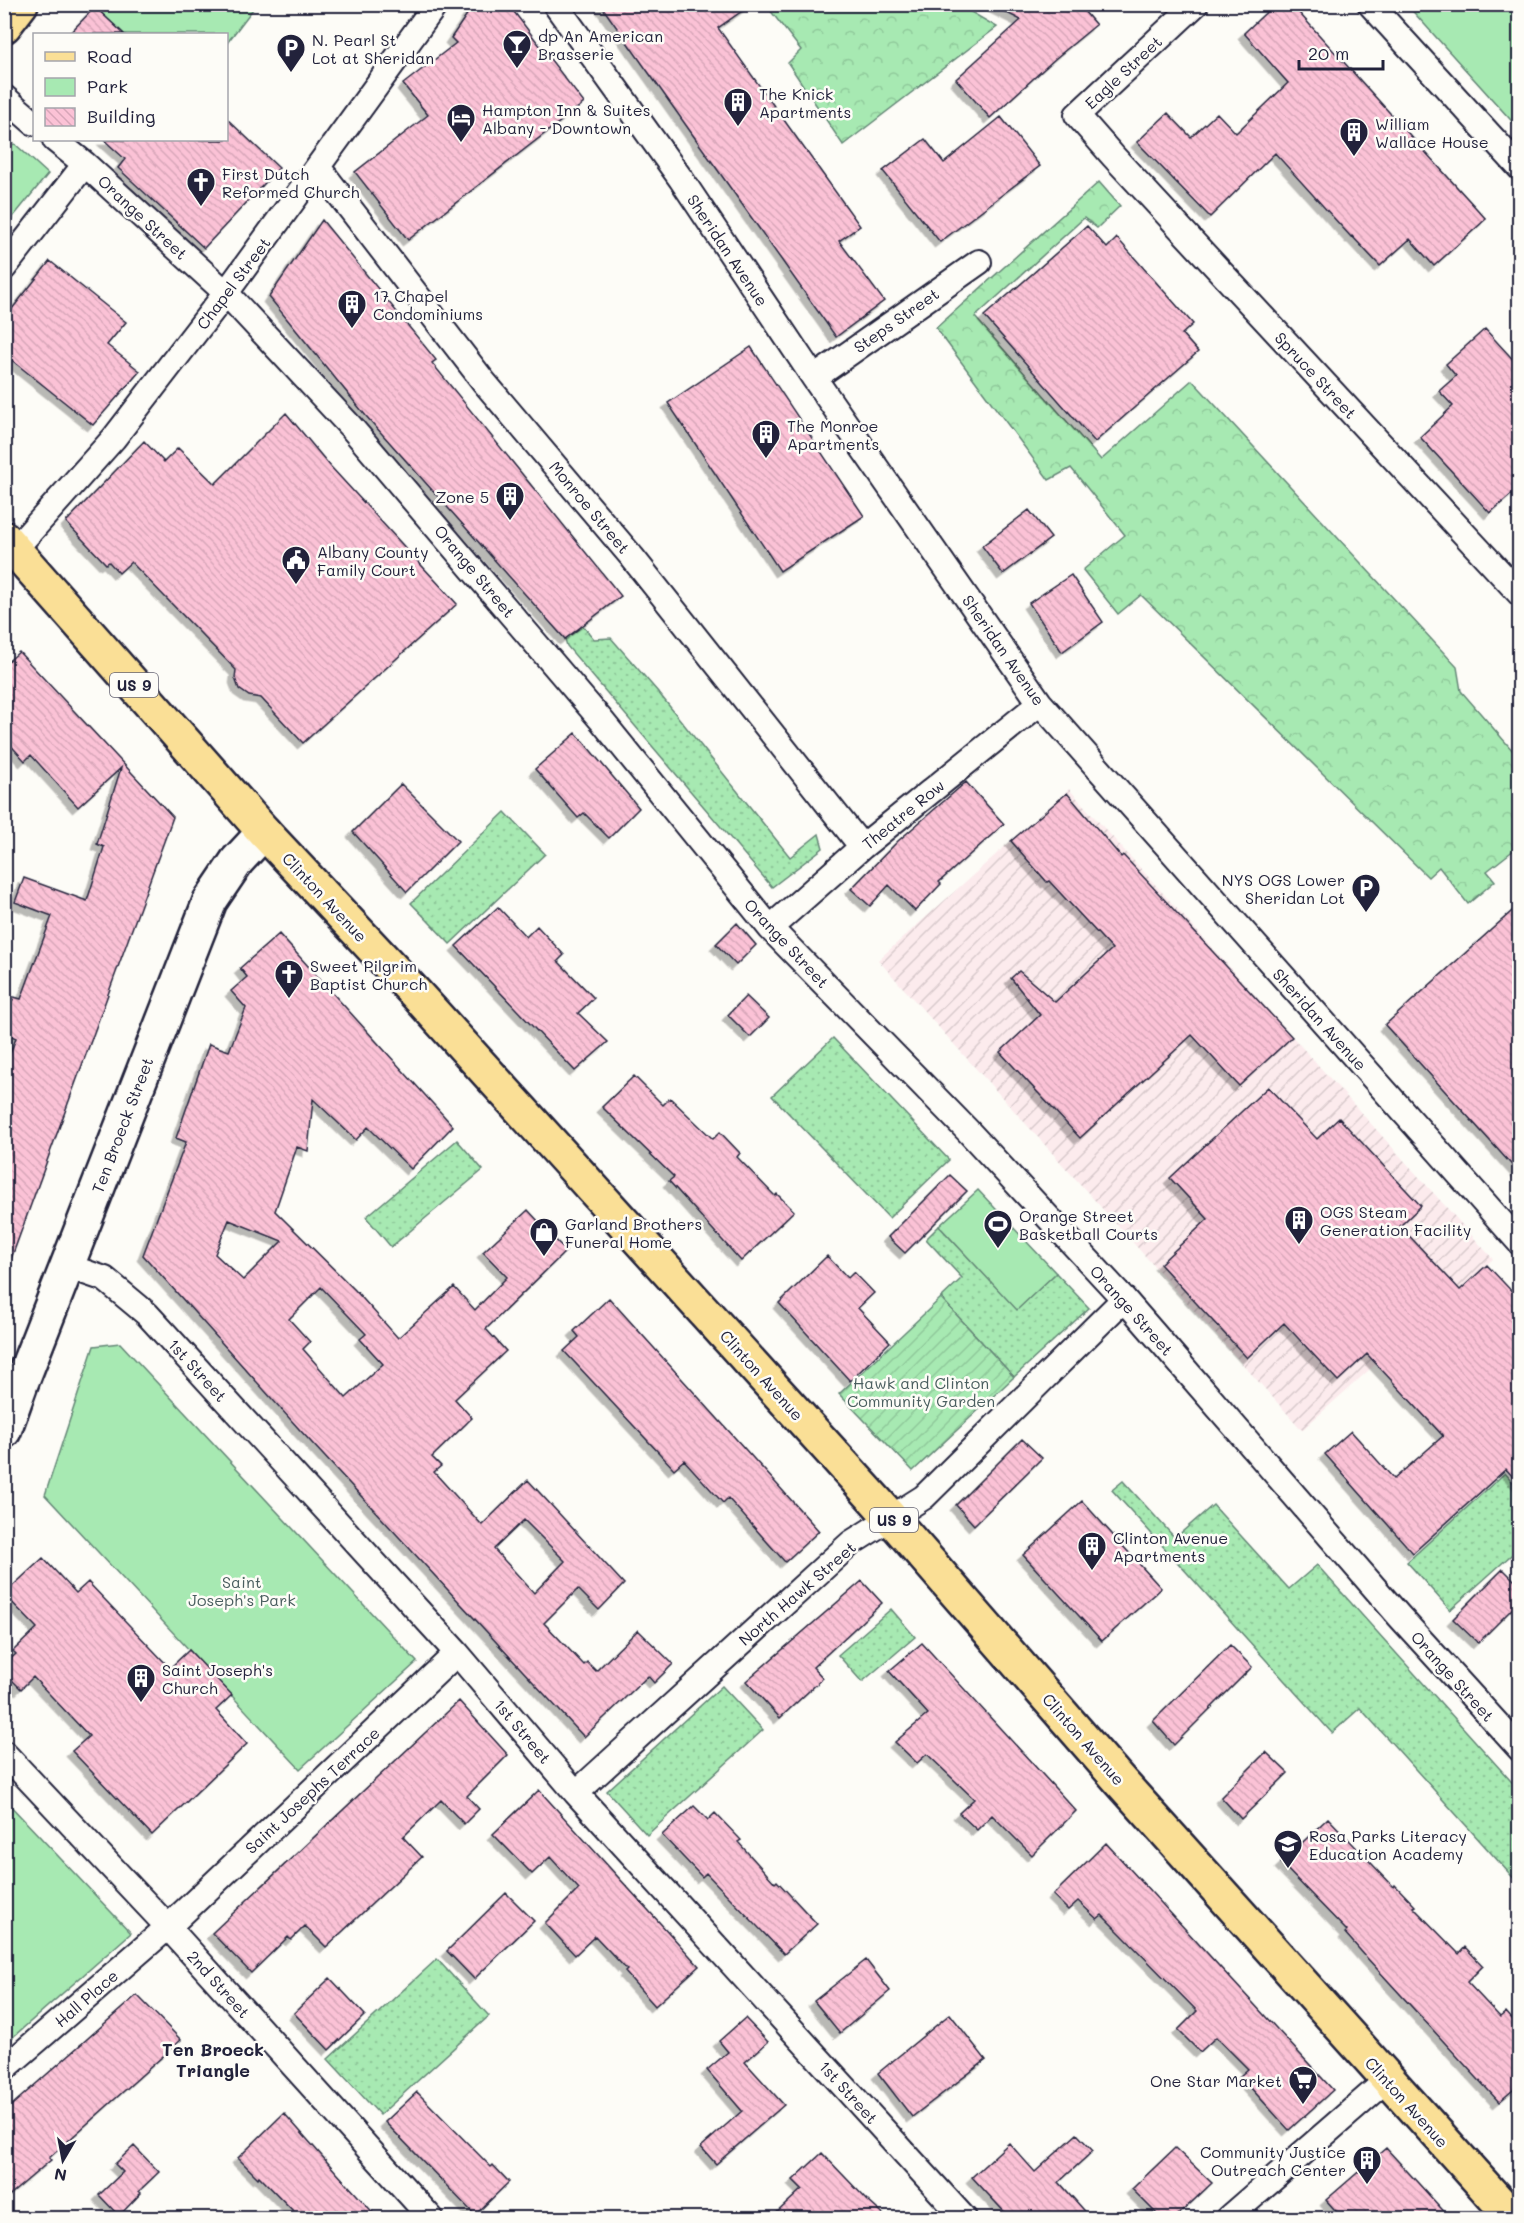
<svg xmlns="http://www.w3.org/2000/svg" width="1524" height="2223" font-family="Mali,sans-serif">
<defs>
<pattern id="industrial-furrows" width="10" height="10" patternUnits="userSpaceOnUse" patternTransform="scale(1.5)"><rect width="10" height="10" fill="#fcebed"/><path d="M-1 1l2-2M0 10L10 0M9 11l2-2" fill="none" stroke="#d8c9cc"/></pattern>
<pattern id="grass-dots" width="8" height="8" patternUnits="userSpaceOnUse" patternTransform="scale(1.5)"><rect width="8" height="8" fill="#a7e9b2"/><path d="M2 2h.1M6 6h.1" fill="none" stroke="#8fc89a" stroke-width="1.8" stroke-linecap="round"/></pattern>
<pattern id="forest-crowns" width="20" height="18" patternUnits="userSpaceOnUse" patternTransform="scale(1.5)"><rect width="20" height="18" fill="#a7e9b2"/><path d="M2 6a3 3 0 1 1 6 0M12 15a3 3 0 1 1 6 0" fill="none" stroke="#8fc89a"/></pattern>
<pattern id="garden-furrows" width="10" height="10" patternUnits="userSpaceOnUse" patternTransform="scale(1.5)"><rect width="10" height="10" fill="#a7e9b2"/><path d="M-1 1l2-2M0 10L10 0M9 11l2-2" fill="none" stroke="#8fc89a"/></pattern>
<pattern id="building-back-hatch" width="6" height="6" patternUnits="userSpaceOnUse" patternTransform="scale(1.5)"><rect width="6" height="6" fill="#fbc2d6"/><path d="M-1 5l2 2M0 0l6 6M5-1l2 2" fill="none" stroke="#d7a6b9"/></pattern>
<filter id="shadow"><feDropShadow dx="-5.5" dy="5.5" stdDeviation="0" flood-color="#0004"/></filter>
</defs>
<rect width="100%" height="100%" fill="#fdfcf7"/>
<filter id="ink" filterUnits="userSpaceOnUse"><feTurbulence type="fractalNoise" baseFrequency=".0167" numOctaves="2"/><feDisplacementMap in="SourceGraphic" scale="12" xChannelSelector="R" yChannelSelector="G"/><feConvolveMatrix kernelMatrix="1 2 1 2 8 2 1 2 1" color-interpolation-filters="sRGB"/></filter>
<g filter="url(#ink)">
<path fill="url(#industrial-furrows)" d="M1069 789 1493 1259 1302 1430 878 960Z"/>
<path fill="url(#grass-dots)" stroke="#648676" stroke-width="1.5" d="M583 626 594 639 611 638 658 692 790 857 819 834 823 848 772 887 567 646 565 639Z
M505 812 545 854 450 944 411 903Z
M833 1038 949 1160 889 1218 772 1096Z
M457 1140 483 1170 391 1247 366 1217Z
M939 1226 1017 1309 1056 1273 1089 1308 1014 1377 941 1298 962 1278 926 1239Z
M1505 1473 1519 1489V1548L1450 1610 1407 1562Z
M1123 1481 1175 1538 1213 1505 1289 1589 1317 1565 1519 1790V1884L1360 1708 1332 1733 1112 1490Z
M891 1609 915 1637 862 1682 838 1655Z
M722 1686 763 1730 647 1835 607 1791Z
M437 1959 489 2016 380 2115 328 2059Z"/>
<path fill="url(#forest-crowns)" stroke="#648676" stroke-width="1.5" d="M766 5H959L997 27 843 145 788 63 801 50Z
M1099 182 1120 206 1097 228 1084 218 975 317 1101 460 1192 380 1457 667 1461 691 1520 759 1519 846 1487 871 1495 881 1468 904 1439 867 1428 877 1141 595 1118 614 1083 570 1125 535 1071 468 1049 480 936 328Z"/>
<path fill="#a7e9b2" stroke="#648676" stroke-width="1.5" d="M96 4 256 5 227 43 226 34H124L95 7Z
M1407 5H1519V129Z
M15 144 48 174 5 227V146Z
M978 1190 1056 1273 1017 1310 939 1226Z
M120 1343 417 1662 300 1769 45 1495 94 1346Z
M5 1800 131 1933 5 2044H4Z"/>
<path fill="url(#garden-furrows)" stroke="#648676" stroke-width="1.5" d="M941 1298 1014 1377 913 1471 839 1394Z"/>
<path fill="url(#building-back-hatch)" stroke="#22223b" stroke-width="1.5" fill-rule="evenodd" filter="url(#shadow)" d="M474 4H508L584 103 408 240 355 172 428 115 403 84 456 43 451 38Z
M600 4H752L718 28 860 226 839 241 884 301 836 337Z
M989 4H1078L1096 25 1056 58 990 118 956 79 1021 20Z
M1275 4H1291L1486 219 1434 266 1410 239 1380 266 1352 236 1351 237 1275 153 1210 217 1137 142 1168 113 1191 137 1217 113 1236 133 1288 83 1244 33Z
M95 7 124 34H69Z
M1001 117 1040 166 940 242 883 171 925 139 944 163Z
M226 118 279 168 204 248 118 168 125 159 104 140H226Z
M322 220 436 360 432 363 621 596 565 639 366 416 269 297Z
M1087 226 1107 248 1117 238 1193 324 1182 334 1198 352 1095 442 984 316Z
M50 261 126 322 107 345 140 371 93 425 4 354V319Z
M1485 329 1520 367V487L1490 513 1420 437 1453 406 1439 391 1456 376 1446 364Z
M751 347 864 516 780 571 668 403Z
M286 413 331 467 457 604 303 743 261 698 249 696 239 689 235 678 236 670 131 562 119 573 109 562 106 564 66 522 144 441 164 462 178 448 215 484Z
M1029 510 1051 538 1003 574 982 546Z
M1071 575 1103 622 1062 652 1029 603Z
M19 652 173 817 7 1270H4V1070L16 1038 4 1033V1020L14 997 21 999 52 916 15 902 24 878 87 901 104 847 97 844 121 768 78 807 31 755 25 761 4 738V665Z
M576 733 639 808 609 838 584 813 578 818 535 769Z
M966 782 1004 824 939 882 941 884 915 911 889 885 870 906 851 889 898 841Z
M401 784 458 841 407 892 353 832Z
M1067 793 1121 857 1123 855 1292 1037 1239 1086 1192 1035 1080 1138 1000 1052 1040 1015 1011 978 1019 971 1055 1002 1112 949 1049 881 1047 882 1011 841Z
M1520 904V1174L1385 1025Z
M498 907 526 937 537 926 564 955 558 961 594 998 578 1013 608 1042 575 1071 456 946Z
M737 923 756 945 736 965 716 944Z
M279 934 453 1126 411 1169 368 1127 356 1140 313 1099 308 1151 297 1147 275 1211 355 1290 398 1338 454 1287 475 1310 507 1277 483 1252 528 1210 566 1251 486 1329 506 1351 455 1399 472 1418 432 1457 441 1466 434 1472 482 1525 528 1480 624 1584 599 1610 578 1589 544 1623 584 1665 587 1662 596 1671 638 1630 673 1664 654 1683 648 1676 584 1737 299 1429 143 1255 186 1142 176 1138 209 1044 229 1051 246 1008 231 991 247 977 240 968ZM229 1220 282 1241 243 1280 215 1254ZM321 1287 366 1334 360 1339 383 1364 346 1398 303 1349 310 1342 289 1319ZM524 1520 565 1561 534 1593 494 1549Z
M746 996 769 1018 750 1037 728 1015Z
M634 1076 663 1105 670 1098 713 1139 720 1132 740 1153 737 1157 775 1196 777 1194 794 1211 741 1261 669 1181 674 1177 602 1107Z
M1268 1087 1317 1139 1339 1118 1421 1206 1400 1226 1460 1290 1487 1265 1520 1300V1485L1506 1469 1413 1553 1325 1454 1351 1431 1394 1479 1443 1436 1367 1354 1338 1381 1284 1323 1247 1358 1160 1264 1208 1219 1170 1178Z
M950 1175 967 1191 905 1253 888 1237Z
M827 1256 848 1278 854 1272 874 1293 858 1308 890 1342 850 1381 779 1303Z
M609 1298 819 1531 785 1562 728 1498 723 1503 684 1460 674 1469 564 1351 579 1337 574 1331Z
M1022 1439 1042 1458 974 1525 956 1505Z
M1082 1501 1161 1588 1102 1641 1023 1555Z
M43 1558 76 1593 88 1582 170 1668 189 1650 232 1695 216 1710 247 1744 152 1835 72 1751 89 1736 33 1677 21 1689 4 1672V1665L16 1654 13 1651 37 1628 4 1594Z
M1503 1569 1520 1586V1601L1478 1643 1453 1619Z
M862 1581 882 1603 813 1667 823 1678 780 1718 746 1681Z
M922 1643 1076 1811 1032 1855 992 1815 977 1830 959 1813 974 1799 927 1754 917 1763 895 1742 928 1714 889 1671Z
M1230 1645 1252 1667 1174 1745 1153 1721Z
M459 1701 508 1755 467 1796 479 1809 464 1824 441 1800 403 1837 422 1857 326 1947 305 1926 291 1940 288 1937 251 1973 212 1933Z
M1266 1752 1288 1773 1241 1819 1221 1797Z
M539 1790 699 1966 655 2006 625 1972 627 1970 595 1936 575 1955 545 1923 579 1889 550 1857 532 1874 493 1834Z
M694 1806 708 1820 715 1813 741 1840 738 1842 775 1883 777 1881 817 1924 784 1954 706 1873 702 1877 662 1835Z
M1328 1818 1394 1887 1395 1885 1415 1906 1413 1907 1459 1954 1465 1947 1483 1966 1467 1982 1500 2017 1506 2012 1520 2028V2084L1499 2102 1367 1958 1345 1933 1347 1931 1281 1863Z
M1106 1843 1333 2090 1289 2130 1240 2076 1248 2069 1216 2037 1200 2052 1178 2030 1197 2011 1121 1934 1102 1915 1097 1919 1078 1901 1068 1910 1053 1895Z
M506 1893 534 1921 474 1979 447 1951Z
M866 1960 890 1991 840 2033 814 2001Z
M330 1978 365 2015 329 2050 294 2013Z
M137 1995 181 2040 49 2158 51 2160 4 2200V2112Z
M950 2014 986 2060 912 2117 878 2073Z
M745 2018 768 2042 745 2062 784 2105 716 2164 701 2147 742 2111 707 2070 728 2052 719 2041Z
M417 2092 491 2167 493 2165 509 2182 475 2215 385 2122Z
M284 2113 336 2172 378 2218H300L259 2176 258 2178 238 2158Z
M1077 2134 1093 2151 1059 2182 1091 2218H1010L972 2177 1009 2143 1035 2172Z
M134 2146 159 2172 139 2191 141 2193 119 2216 99 2195 123 2172 115 2164Z
M1175 2148 1212 2183 1175 2218H1161L1132 2189Z
M1386 2148 1408 2172 1450 2218H1342L1326 2200Z
M822 2153 868 2201 887 2218H771L802 2189 793 2180Z"/>
<g fill="none" stroke-linecap="round" stroke-linejoin="round">
<g stroke="#22223b" stroke-width="28">
<path id="street" d="M555 4 681 179 814 378 1040 703 1520 1243
M1196 4 1077 115 1113 156 1520 594
M1370 4 1520 168
M4 97 34 123
M55 140 85 164 226 293 351 427 602 721 770 928 968 1131 1124 1299 1399 1616 1520 1749
M318 167 484 382 632 557 862 847
M4 268 85 164
M814 378 979 262
M15 549 114 438 226 293 436 4
M770 928 862 847 1040 703
M67 1266 105 1279 147 1314 457 1653 576 1793 964 2218
M4 1753 168 1927 431 2218
M576 1793 851 1543 924 1497 1124 1299
M4 2069 168 1927 457 1653
M1228 2218 1387 2080"/>
</g>
<g stroke="#22223b" stroke-width="38">
<path id="secondary" d="M4 1431 22 1381 210 901 237 861 264 832"/>
</g>
<g stroke="#22223b" stroke-width="38">
<path id="primary" d="M4 26 21 4
M4 538 264 832 417 995 877 1502 1121 1782 1513 2218"/>
</g>
<use href="#street" stroke="#fdfcf7" stroke-width="24"/>
<use href="#secondary" stroke="#fdfcf7" stroke-width="33"/>
<use href="#primary" stroke="#fadf96" stroke-width="33"/>
</g>
</g>
<defs>
<g id="bar-pin" transform="scale(1.5)"><path d="M0 17L-7.5 6A9.5 9.5 0 1 1 7.5 6Z" fill="#22223b" stroke="#fdfcf7"/><path d="M-6-5H6L.8 .8V4.5H3.5V6h-7V4.5H-.8V.8Z" fill="#fff"/></g>
<g id="parking-pin" transform="scale(1.5)"><path d="M0 17L-7.5 6A9.5 9.5 0 1 1 7.5 6Z" fill="#22223b" stroke="#fdfcf7"/><path d="M-3.5-5.5H1a3.5 3.5 0 0 1 0 7H-1V5.5H-3.5ZM-1-3.4V-.6H.8a1.4 1.4 0 0 0 0-2.8Z" fill="#fff"/></g>
<g id="building-pin" transform="scale(1.5)"><path d="M0 17L-7.5 6A9.5 9.5 0 1 1 7.5 6Z" fill="#22223b" stroke="#fdfcf7"/><path d="M-4-6H4V6H1V3H-1V6H-4ZM-2.5-4.3h1.7v1.8h-1.7ZM.8-4.3h1.7v1.8H.8ZM-2.5-1h1.7V.8h-1.7ZM.8-1h1.7V.8H.8Z" fill="#fff"/></g>
<g id="hotel-pin" transform="scale(1.5)"><path d="M0 17L-7.5 6A9.5 9.5 0 1 1 7.5 6Z" fill="#22223b" stroke="#fdfcf7"/><path d="M-6-4.5h1.5V1H6V5H4.5V3h-9V5H-6ZM-4 0a1.8 1.8 0 1 1 3.6 0ZM.5 0V-2.5h3Q6-2.5 6 0Z" fill="#fff"/></g>
<g id="church-pin" transform="scale(1.5)"><path d="M0 17L-7.5 6A9.5 9.5 0 1 1 7.5 6Z" fill="#22223b" stroke="#fdfcf7"/><path d="M-1.2-6h2.4v3.5h3.3v2.4h-3.3V6h-2.4V-.1h-3.3v-2.4h3.3Z" fill="#fff"/></g>
<g id="civic-pin" transform="scale(1.5)"><path d="M0 17L-7.5 6A9.5 9.5 0 1 1 7.5 6Z" fill="#22223b" stroke="#fdfcf7"/><path d="M-.6-6.5H3V-4.5H.6V-3L4-1V1h2V6H-6V1h2V-1L-.6-3ZM-1.2 2.5V6h2.4V2.5Z" fill="#fff"/></g>
<g id="stadium-pin" transform="scale(1.5)"><path d="M0 17L-7.5 6A9.5 9.5 0 1 1 7.5 6Z" fill="#22223b" stroke="#fdfcf7"/><path d="M0-5a6.5 5 0 1 0 0 10a6.5 5 0 1 0 0-10ZM-3.5-1.8h7v3.6h-7Z" fill="#fff"/></g>
<g id="shop-pin" transform="scale(1.5)"><path d="M0 17L-7.5 6A9.5 9.5 0 1 1 7.5 6Z" fill="#22223b" stroke="#fdfcf7"/><path d="M-5-2.5h2.3a2.7 3.5 0 0 1 5.4 0H5L5.5 6h-11ZM-1.5-2.5h3a1.5 2.3 0 0 0-3 0Z" fill="#fff"/></g>
<g id="school-pin" transform="scale(1.5)"><path d="M0 17L-7.5 6A9.5 9.5 0 1 1 7.5 6Z" fill="#22223b" stroke="#fdfcf7"/><path d="M0-5L7-2L0 1L-7-2ZM-4 1L0 2.5L4 1V4Q0 6-4 4Z" fill="#fff"/></g>
<g id="supermarket-pin" transform="scale(1.5)"><path d="M0 17L-7.5 6A9.5 9.5 0 1 1 7.5 6Z" fill="#22223b" stroke="#fdfcf7"/><path d="M-6-5.5h2.5l.6 2H6L4.5 2H-2.5L-4.4-4H-6ZM-1.5 3.2a1.3 1.3 0 1 0 .1 0ZM3 3.2a1.3 1.3 0 1 0 .1 0Z" fill="#fff"/></g>
</defs>
<g fill-rule="evenodd">
<use href="#bar-pin" x="517" y="44"/>
<use href="#parking-pin" x="291" y="48"/>
<use href="#building-pin" x="738" y="102"/>
<use href="#hotel-pin" x="461" y="118"/>
<use href="#building-pin" x="1354" y="132"/>
<use href="#church-pin" x="201" y="182"/>
<use href="#building-pin" x="352" y="304"/>
<use href="#building-pin" x="766" y="434"/>
<use href="#building-pin" x="510" y="496"/>
<use href="#civic-pin" x="296" y="560"/>
<use href="#parking-pin" x="1366" y="888"/>
<use href="#church-pin" x="289" y="974"/>
<use href="#building-pin" x="1299" y="1220"/>
<use href="#stadium-pin" x="998" y="1224"/>
<use href="#shop-pin" x="544" y="1232"/>
<use href="#building-pin" x="1092" y="1546"/>
<use href="#building-pin" x="141" y="1678"/>
<use href="#school-pin" x="1288" y="1844"/>
<use href="#supermarket-pin" x="1303" y="2080"/>
<use href="#building-pin" x="1367" y="2160"/>
</g>
<g text-anchor="middle" dominant-baseline="central" stroke-width="5" stroke-linejoin="round" paint-order="stroke">
<g fill="#fdfcf7" stroke="#646373" stroke-width="1.5">
<rect x="110" y="673" width="48" height="24" rx="4.5"/>
<rect x="870" y="1508" width="48" height="24" rx="4.5"/>
</g>
<g font-size="15" font-weight="bold" fill="#22223b">
<text x="134" y="685">US 9</text>
<text x="894" y="1520">US 9</text>
</g>
<g font-size="16" fill="#22223b" stroke="#fdfcf7" text-anchor="start">
<text x="538" y="35">dp An American<tspan x="538" dy="18">Brasserie</tspan></text>
<text x="312" y="39">N. Pearl St<tspan x="312" dy="18">Lot at Sheridan</tspan></text>
<text x="759" y="93">The Knick<tspan x="759" dy="18">Apartments</tspan></text>
<text x="482" y="109">Hampton Inn &amp; Suites<tspan x="482" dy="18">Albany - Downtown</tspan></text>
<text x="1375" y="123">William<tspan x="1375" dy="18">Wallace House</tspan></text>
<text x="222" y="173">First Dutch<tspan x="222" dy="18">Reformed Church</tspan></text>
<text x="373" y="295">17 Chapel<tspan x="373" dy="18">Condominiums</tspan></text>
<text x="787" y="425">The Monroe<tspan x="787" dy="18">Apartments</tspan></text>
<text x="489" y="496" text-anchor="end">Zone 5</text>
<text x="317" y="551">Albany County<tspan x="317" dy="18">Family Court</tspan></text>
<text x="1345" y="879" text-anchor="end">NYS OGS Lower<tspan x="1345" dy="18">Sheridan Lot</tspan></text>
<text x="310" y="965">Sweet Pilgrim<tspan x="310" dy="18">Baptist Church</tspan></text>
<text x="1320" y="1211">OGS Steam<tspan x="1320" dy="18">Generation Facility</tspan></text>
<text x="1019" y="1215">Orange Street<tspan x="1019" dy="18">Basketball Courts</tspan></text>
<text x="565" y="1223">Garland Brothers<tspan x="565" dy="18">Funeral Home</tspan></text>
<text x="1113" y="1537">Clinton Avenue<tspan x="1113" dy="18">Apartments</tspan></text>
<text x="162" y="1669">Saint Joseph's<tspan x="162" dy="18">Church</tspan></text>
<text x="1309" y="1835">Rosa Parks Literacy<tspan x="1309" dy="18">Education Academy</tspan></text>
<text x="1282" y="2080" text-anchor="end">One Star Market</text>
<text x="1346" y="2151" text-anchor="end">Community Justice<tspan x="1346" dy="18">Outreach Center</tspan></text>
</g>
<g font-size="16" fill="#22223b" stroke="#fdfcf7">
<text transform="translate(1123 72) rotate(-43)">Eagle Street</text>
<text transform="translate(143 217) rotate(43)">Orange Street</text>
<text transform="translate(728 250) rotate(56)">Sheridan Avenue</text>
<text transform="translate(233 283) rotate(-53)">Chapel Street</text>
<text transform="translate(896 320) rotate(-35)">Steps Street</text>
<text transform="translate(1316 375) rotate(47)">Spruce Street</text>
<text transform="translate(590 507) rotate(50)">Monroe Street</text>
<text transform="translate(475 571) rotate(50)">Orange Street</text>
<text transform="translate(1004 650) rotate(55)">Sheridan Avenue</text>
<text transform="translate(903 814) rotate(-39)">Theatre Row</text>
<text transform="translate(325 897) rotate(47)">Clinton Avenue</text>
<text transform="translate(787 943) rotate(47)">Orange Street</text>
<text transform="translate(1320 1019) rotate(48)">Sheridan Avenue</text>
<text transform="translate(122 1125) rotate(-69)">Ten Broeck Street</text>
<text transform="translate(1132 1310) rotate(48)">Orange Street</text>
<text transform="translate(198 1370) rotate(48)">1st Street</text>
<text transform="translate(762 1375) rotate(48)">Clinton Avenue</text>
<text transform="translate(797 1593) rotate(-41)">North Hawk Street</text>
<text transform="translate(1453 1676) rotate(48)">Orange Street</text>
<text transform="translate(523 1731) rotate(50)">1st Street</text>
<text transform="translate(1084 1739) rotate(49)">Clinton Avenue</text>
<text transform="translate(312 1790) rotate(-43)">Saint Josephs Terrace</text>
<text transform="translate(219 1984) rotate(48)">2nd Street</text>
<text transform="translate(86 1998) rotate(-41)">Hall Place</text>
<text transform="translate(849 2092) rotate(48)">1st Street</text>
<text transform="translate(1407 2102) rotate(48)">Clinton Avenue</text>
</g>
<g font-size="16" fill="#4a5e5f" stroke="#fdfcf7">
<text x="921" y="1382">Hawk and Clinton<tspan x="921" dy="18">Community Garden</tspan></text>
<text x="242" y="1581">Saint<tspan x="242" dy="18">Joseph's Park</tspan></text>
</g>
<g font-size="18" font-weight="bold" fill="#22223b" stroke="#fdfcf7">
<text x="213" y="2049">Ten Broeck<tspan x="213" dy="21">Triangle</tspan></text>
</g>
</g>
<rect width="1524" height="2223" fill="none" stroke="#fdfcf7" stroke-width="24"/>
<rect x="12" y="12" width="1500" height="2199" fill="none" stroke="#22223b" stroke-width="2" filter="url(#ink)"/>
<rect x="33" y="33" width="195" height="108" fill="#fdfcf7" stroke="#a5a5ac" stroke-width="1.5"/>
<rect x="45" y="52" width="30" height="9" fill="#fadf96" stroke="#a5a5ac" stroke-width="1.5"/>
<text x="87" y="63" font-size="18" fill="#22223b">Road</text>
<rect x="45" y="78" width="30" height="18" fill="#a7e9b2" stroke="#a5a5ac" stroke-width="1.5"/>
<text x="87" y="93" font-size="18" fill="#22223b">Park</text>
<rect x="45" y="108" width="30" height="18" fill="url(#building-back-hatch)" stroke="#a5a5ac" stroke-width="1.5"/>
<text x="87" y="123" font-size="18" fill="#22223b">Building</text>
<g transform="translate(63 2160) rotate(190)" stroke="#fdfcf7" stroke-width="4.5" paint-order="stroke">
<path d="M0-4.5L10 22L0 15L-10 22Z" fill="#22223b"/>
<text y="-9" font-size="16" font-weight="bold" text-anchor="middle" fill="#22223b">N</text>
</g>
<path d="M1299 60v9h84v-9" fill="none" stroke="#22223b" stroke-width="3"/>
<text x="1308" y="60" font-size="18" fill="#22223b" stroke="#fdfcf7" stroke-width="4.5" paint-order="stroke">20 m</text>
</svg>
